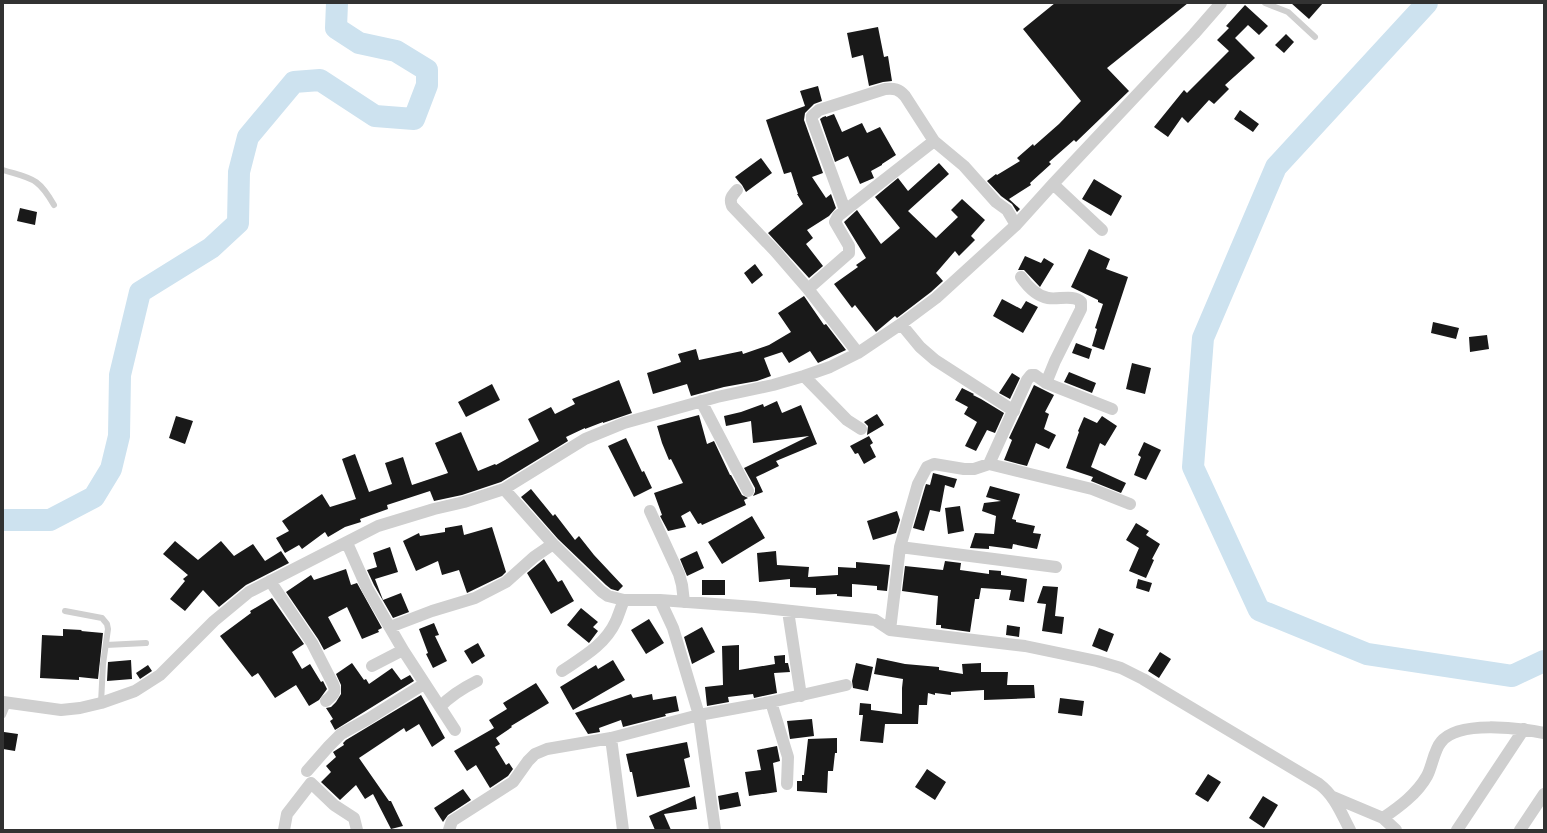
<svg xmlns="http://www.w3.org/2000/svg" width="1547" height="833" font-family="Raleway,sans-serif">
<rect width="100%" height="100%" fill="#fff"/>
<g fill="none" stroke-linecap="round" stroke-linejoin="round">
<path stroke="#cde2ef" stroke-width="22" d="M1427 3 1276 167 1203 338 1193 467 1259 610 1367 654 1512 676 1544 661
M3 520H50L94 497 111 469 119 436 120 375 140 292 211 248 238 223 239 172 248 137 294 82 320 80 375 116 414 119 427 85V70L396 51 359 43 336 28 337 3"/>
</g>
<path fill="#191919" d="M1055 3H1188L1107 68 1129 91 1076 142 1074 140 1049 162 1051 164 1030 183 1031 185 1009 199 1020 209 1017 212 1012 204 1001 196 987 181 996 174 997 175 1020 161 1017 158 1033 144 1034 146 1059 124 1081 101 1023 29Z
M1291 3H1323L1309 19Z
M1245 5 1268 26 1259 35 1248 25 1235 38 1255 58 1225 85 1229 89 1214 104 1209 100 1188 123 1182 117 1168 137 1154 127 1184 90 1187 93 1229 51 1217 40 1229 28 1226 26Z
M878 27 884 57 888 56 892 81 883 82 869 86 863 55 852 58 847 33Z
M1286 34 1294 42 1284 53 1275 45Z
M818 86 822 101 814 104 805 113 804 120 823 173 812 177 826 198 831 194 836 208 829 216 807 230 813 238 806 244 823 266 809 278 768 233 803 204 797 194H798L791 172 784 174 766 120 805 106 800 91Z
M1240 110 1259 124 1253 132 1234 119Z
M834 114 842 132 862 123 867 133 880 127 896 155 882 164V165L871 171 874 178 860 184 848 156 835 162 820 119 823 117 826 116V117Z
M761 158 772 173 746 192 742 185 735 177Z
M939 163 949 174 908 211 936 238 958 217 951 210 962 199 985 220 971 236 975 240 959 256 955 251 936 273 943 281 931 292 897 318 895 316 876 332 855 305 852 308 834 284 858 267 856 265 866 258 844 222 857 210 881 244 900 228 875 197 898 178 908 191Z
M1094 179 1122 196 1111 216 1082 199Z
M20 208 37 212 35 225 17 221Z
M1089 249 1110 259 1106 269 1128 277 1104 350 1092 346 1097 329 1095 328 1103 304 1098 302V300L1071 287Z
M1025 256 1041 263 1044 258 1054 264 1040 287 1024 270H1018Z
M755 264 763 275 752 284 744 273Z
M804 296 824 325 826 324 846 350 818 363 810 351 789 363 782 352 764 358 771 376 757 381 724 387 691 396 687 384 653 394 647 373 681 362 678 354 696 349 699 360 742 351 743 354 769 345 791 332 778 313Z
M1002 299 1021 309 1026 301 1038 307 1023 333 993 316Z
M1433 322 1459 328 1456 339 1431 333Z
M1487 335 1489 349 1470 352 1469 337Z
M1076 343 1092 349 1089 359 1072 353Z
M1132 363 1151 368 1145 394 1126 389Z
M1069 372 1096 383 1092 393 1064 382Z
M1012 373 1020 378 1010 399 999 393Z
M619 380 632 413 603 423V422L585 429V428L566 437 568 441 501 482 462 495 434 501 430 491 387 505 388 509 360 519 361 522 345 527 328 537 325 532 302 549 299 545 285 553 276 538 289 531 282 521 322 494 330 507 356 499 342 459 355 454 369 492 392 484 385 463 403 457 412 485 448 473 435 443 461 432 478 471 495 464 496 465 539 441 528 419 551 407 555 414 575 404 572 399Z
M492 384 500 400 466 417 458 402Z
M1034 385 1054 395 1045 412 1049 414 1044 429 1056 435 1049 449 1036 443 1027 466 1004 460 1012 440 1009 438Z
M962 388 974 394 973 395 981 399 1004 413 995 433 987 430 976 451 965 446 977 422 964 414 968 407 955 400Z
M777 401 782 413 801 405 817 444 776 461 779 466 756 477 763 492 753 496 755 492V488L744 468 809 436 753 443 751 421 726 426 724 416 741 412 763 404 764 407Z
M877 414 884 425 867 435 868 426 864 422Z
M699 415 707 444 714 441 730 475H731L742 495 748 498 744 500 746 505 702 525 701 523 698 524 690 511 681 516 686 527 668 531 660 516 662 515 654 493 683 483 671 459 669 460 662 443 657 426Z
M176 416 193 421 185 444 169 438Z
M1102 416 1117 426 1105 446 1100 443 1091 467 1126 483 1121 493 1091 481 1093 477 1066 468 1079 432 1078 431 1084 417 1097 423Z
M869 436 873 443 870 445 876 457 864 464 858 453 855 454 850 446Z
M626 438 642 472 644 471 652 488 634 497 608 446Z
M1144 442 1161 450 1146 480 1134 475 1141 457 1138 455Z
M933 473 957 479 954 488 945 485 940 512 930 510 924 531 913 528 925 487 926 484 930 485Z
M990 486 1020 494 1012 519 1016 520V522L1035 526 1033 533 1041 534 1037 549 1013 544 1012 549 989 546V549L970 548 975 533 994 534 996 516 982 511 984 503 1001 501 986 497Z
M531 489 553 516 555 514 575 540 579 536 594 555 623 586 618 591 611 589 606 585 558 539 521 497Z
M960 506 964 531 948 534 945 508Z
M897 511 900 520 896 533 873 540 867 521Z
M752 516 765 538 722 564 708 542Z
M1136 523 1149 531 1146 535 1160 544 1152 559 1154 560 1146 578 1129 571 1139 548 1126 540Z
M462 525 464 535 492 527 506 572 502 576 467 593 459 570 442 575 438 561 416 571 403 541 419 533 420 536 445 532V528Z
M175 541 198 560 221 541 234 556 253 544 265 561 281 551 289 563 246 585 219 607 203 590 185 611 170 599 185 581 183 579 188 575 163 554Z
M390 547 398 572 375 579 383 600 401 593 409 612 393 618 374 585 367 570 377 567 373 553Z
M697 551 704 568 687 576 680 559Z
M776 551 777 565 809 567 808 577 838 575V567L856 568V562L890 565 887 591 877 590V586L852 584V597L837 596V594L816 595V588L790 587V579L759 582 757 553Z
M544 559 558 582 562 580 574 601 551 614 527 573Z
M945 561 961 563 960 570 989 574V570L1001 571V575L1027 579 1024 602 1009 600 1011 590 981 588 979 599H975L970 632 941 628V625H936L938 596 902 591 905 566 943 570Z
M346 569 351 585 357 583 382 628 378 630 379 632 362 639 347 607 328 617 341 641 324 650 318 639 286 592 311 575 314 580Z
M1138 579 1152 583 1149 592 1136 588Z
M702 580H725V595H702Z
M1043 586 1058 587 1055 616 1064 617 1062 634 1042 631 1046 604 1037 603Z
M272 598 304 644 292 652 302 669 310 664 321 682 323 681 327 689 319 700 309 706 296 685 275 698 258 673 252 677 220 636 251 613 250 611Z
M581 608 598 622 593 627 598 631 589 643 567 625Z
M649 619 664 643 646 654 631 630Z
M434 623 439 635 435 636 447 661 433 668 426 654 428 653 419 629Z
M1007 625 1020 627 1019 637 1006 635Z
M702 627 715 652 692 664 684 637Z
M1099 628 1114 634 1107 652 1092 646Z
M63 629 82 630 81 631 103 633 98 679 79 677V680L40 678 42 635 63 636Z
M478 643 485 656 472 664 464 651Z
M739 645V670L775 664 774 656 785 655V663H788L790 672 774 673 777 693 754 698 753 694 728 697 729 702 707 706 705 687 723 685 722 646Z
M1160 652 1171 659 1159 678 1148 671Z
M877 658 905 664 939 667V670L963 674 962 664 981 663V672H1008L1007 685H1034L1035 698 984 700V690L951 692V695L935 693V695L928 693 927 705H919L918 724H885L883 743 860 741 863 715H859L860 703 871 704V710L902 714V688L903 679 874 674Z
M131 660 132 679 107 681 108 662Z
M613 660 625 680 573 710 560 687 596 665 598 669Z
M352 663 364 680 366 679 369 684 392 668 401 680 410 675 414 681 335 730 330 721 333 719 326 708 331 707 336 702 341 694V685L336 674Z
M856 663 873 667 868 691 853 688 852 681Z
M148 665 152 671 140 679 136 673Z
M536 683 549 703 511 726 512 727 496 738 500 744 495 747 506 765 509 763 513 769 508 776 490 788 476 765 467 771 454 751 494 728 489 720 507 709 503 703Z
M631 694 633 698 652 694 653 700 676 696 679 711 665 714 666 716 623 727 621 720 599 728 600 732 588 734 575 713Z
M421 695 445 738 432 747 419 724 406 732 404 728 359 758 389 801H391L403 826 391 829 373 794 365 799 356 785 340 800 321 782 331 772 326 766 336 757 333 752 344 745 343 743 346 740Z
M1060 698 1084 701 1082 716 1058 713Z
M812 719 814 736 790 739 787 721Z
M4 732 18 734 15 751 3 749Z
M837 738V753H835L833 771H828L827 793 797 791V781H802V775H804L808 739Z
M687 742 690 757 684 759 690 787 637 797 632 772H630L626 754Z
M777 746 780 761 773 763 777 792 749 796 745 772 761 770 757 750Z
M927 769 946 782 935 800 915 787Z
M1208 774 1221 782 1208 802 1195 794Z
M463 789 471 800 448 815 443 822 434 808Z
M738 792 741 806 720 810 718 796Z
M695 796 697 809 664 814 671 830H655L649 816Z
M1263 796 1278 805 1264 828 1249 818Z"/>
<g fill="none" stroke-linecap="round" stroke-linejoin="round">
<path stroke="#cfcfcf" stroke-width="6" d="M1265 3 1288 12 1315 37
M3 170C32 179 38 177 54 205
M65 611 102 618 107 624 108 629 103 664 101 703
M106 645 146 643
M3 715 8 703"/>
<path stroke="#cfcfcf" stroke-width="12" d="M1053 184 1102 230
M737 190C732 196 729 198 732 206L776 252 808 289
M845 210 812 120V116L819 110 885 89C894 88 899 89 905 96L934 141 964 166 996 202 1007 210 1016 225
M901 324 920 347 935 360 1014 411
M858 353 808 289 849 253V246L835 222 838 216 934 141
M804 376 847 420 861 429
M1046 383 1112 409
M701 401 748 491
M989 464 1092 489 1130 504
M504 489 553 544 601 591 608 596 624 600H660L755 607 875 620 890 630 1025 646 1097 661 1121 668 1143 679 1319 784C1335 796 1341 813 1350 830
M650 511 679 574 682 585 684 602
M347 543 367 588 403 650 455 730
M900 547 1056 567
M270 581 312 643 333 684C337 692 333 695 326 701
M660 600 673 628 699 715 715 830
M788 611 801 696
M390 627 432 611 475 598 506 582 534 557 553 544
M890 630 900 547 918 484 927 467 934 464 964 469H974L989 464 1027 380 1031 375H1035L1046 383 1055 361 1081 309V302C1074 294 1058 300 1048 298 1036 296 1028 287 1021 277
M372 666 403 650
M562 671C583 657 605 645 616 621 619 614 621 607 624 600
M3 702 61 710 80 708 101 703 135 691 160 675 214 621 249 592 378 526 434 509 464 502 504 489 585 439 624 423 717 397 773 385 804 376 830 367 858 353 901 324 936 298 1016 225 1053 184 1194 34 1221 3
M771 702 788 757 787 784
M440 707C451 695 463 688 477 681
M611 738 623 830
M307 771 329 746 341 734 368 719 424 684
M1333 797 1383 818 1396 830
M1383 818C1399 807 1417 794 1427 776 1432 767 1434 750 1441 742 1458 720 1519 728 1544 733
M284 830 287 814 311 783 334 805 354 818 357 830
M449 830 452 821 513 782 528 761 535 754 547 749 611 738 699 715 771 702 846 685
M1457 830 1524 729
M1520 830 1544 794"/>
</g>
<rect width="1547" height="833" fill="none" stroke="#323232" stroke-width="8"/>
</svg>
